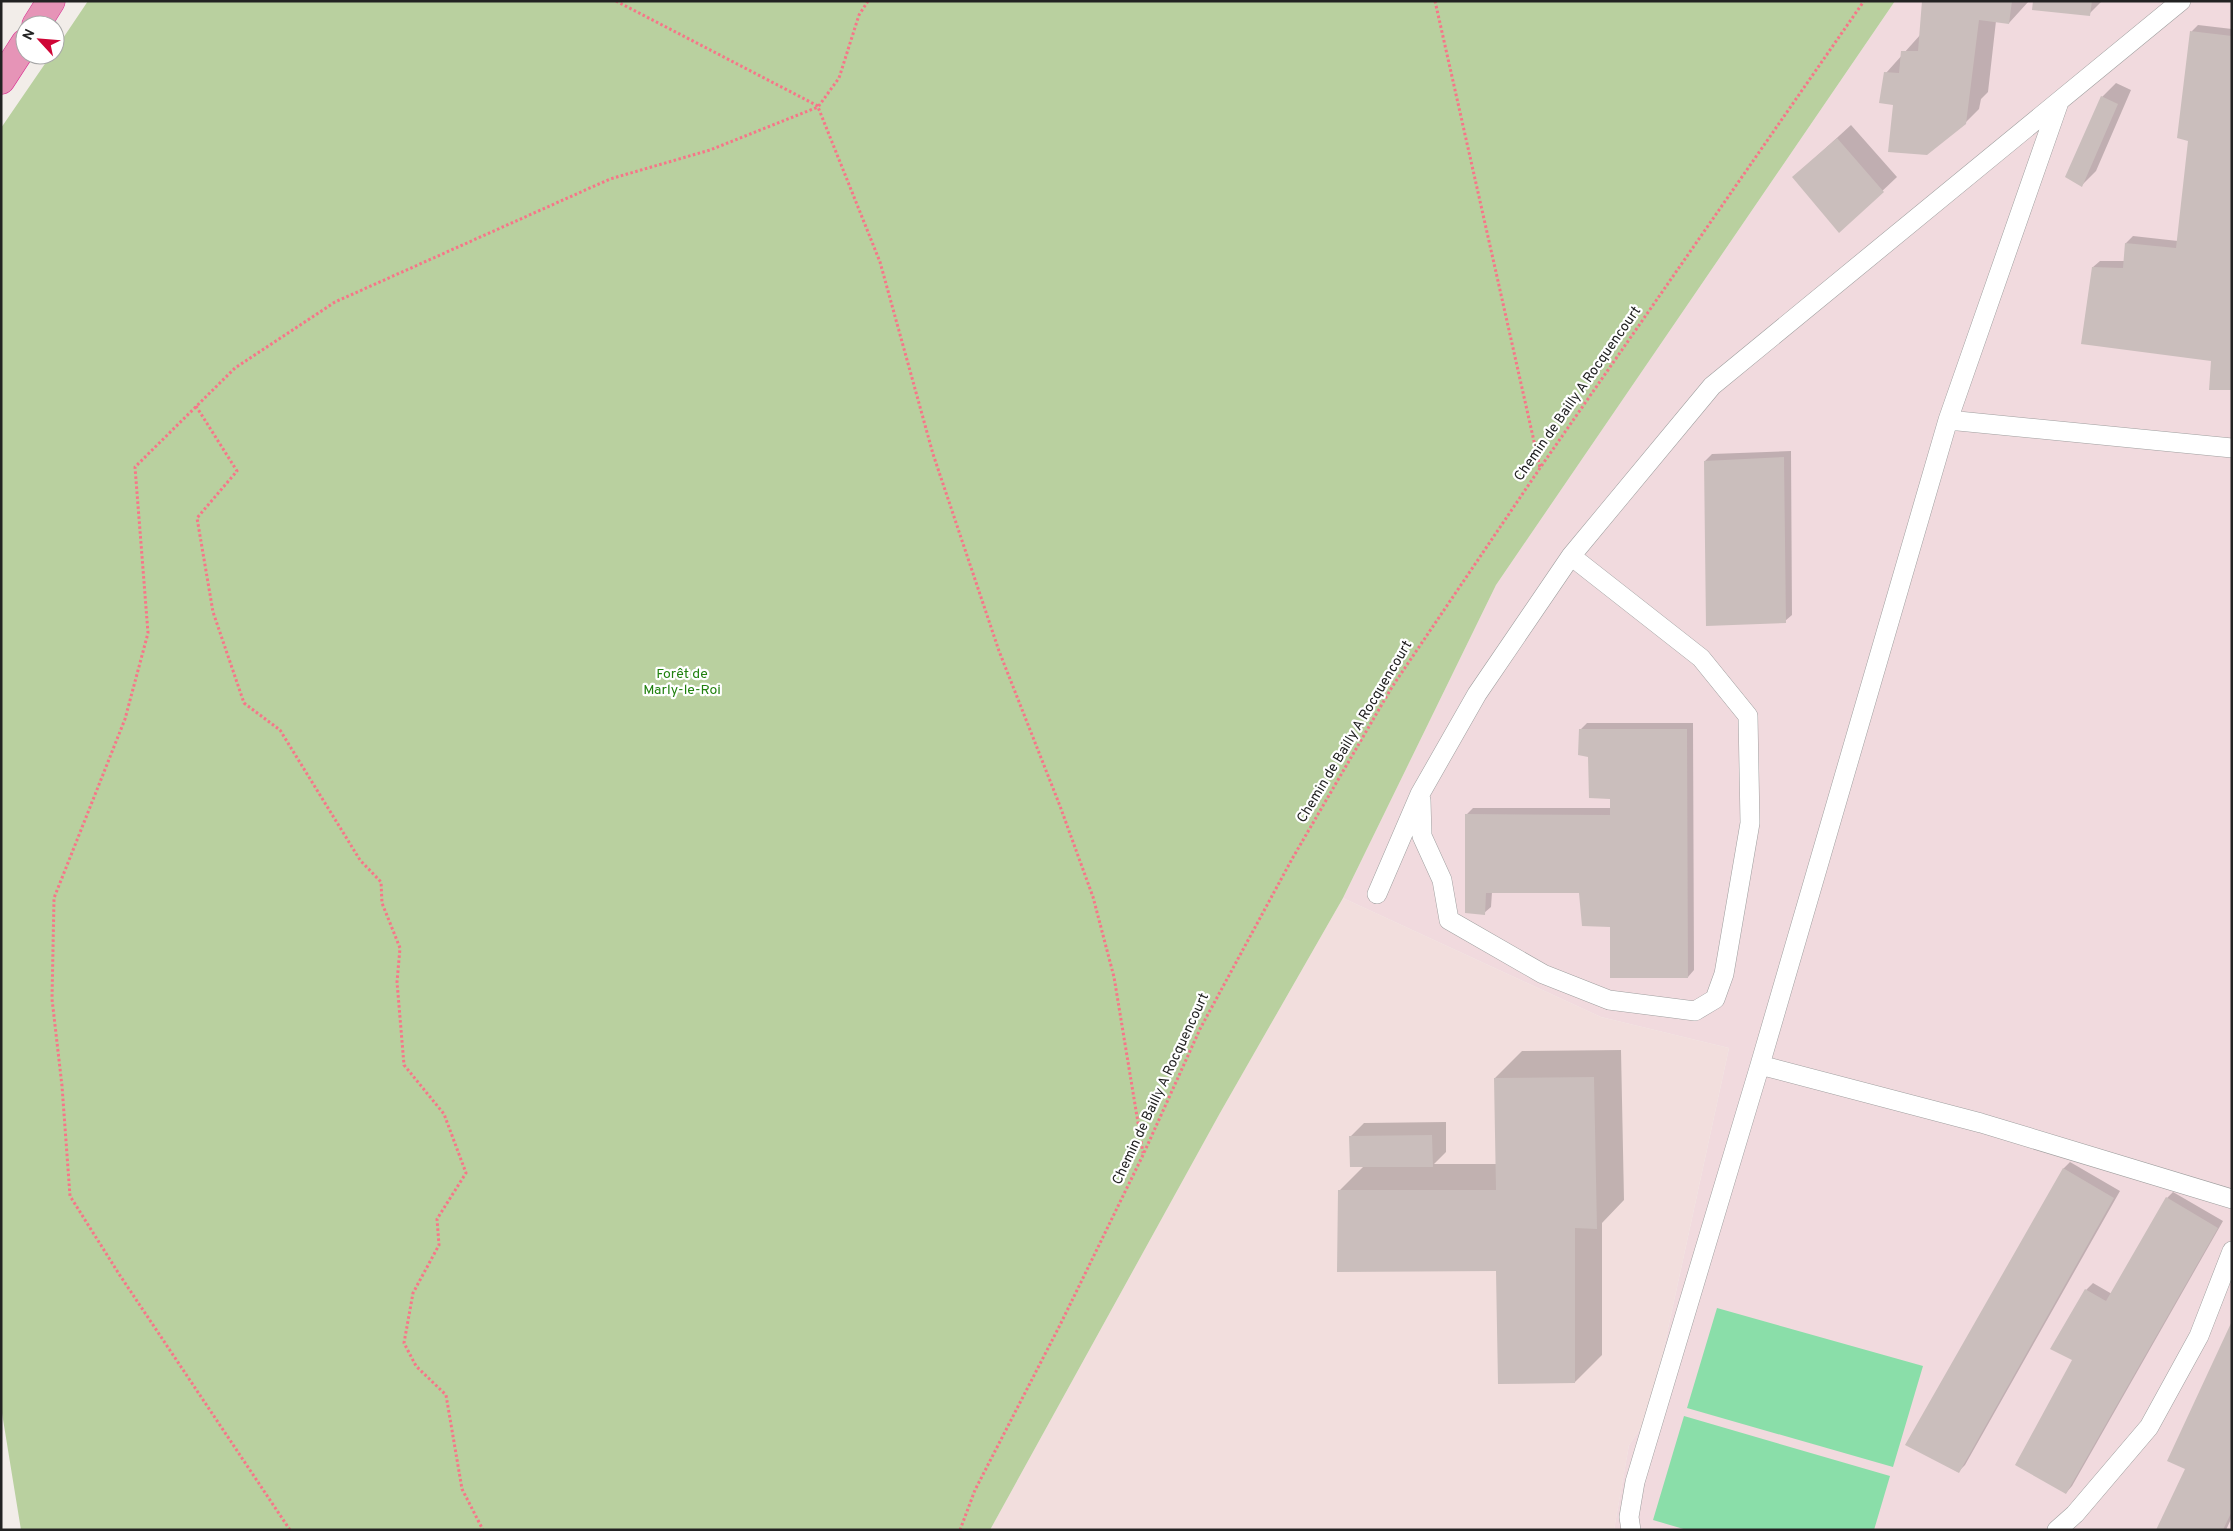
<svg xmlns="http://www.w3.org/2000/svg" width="2233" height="1531" font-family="Overpass,sans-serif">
<rect width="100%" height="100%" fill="#f2ede9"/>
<path fill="#f1dade" d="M1895 1H2232V1530H1614L1629 1445 1649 1416 1729 1048 1601 1017 1343 898 1496 585Z"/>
<path fill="#f2dedd" d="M1343 898 1601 1017 1729 1048 1649 1416 1629 1445 1614 1530H990L1220 1113Z"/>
<path fill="#b9d09f" d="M88 1H1895L1496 585 1343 898 1220 1113 990 1530H21L1 1407V128L51 55H55V50Z"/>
<path fill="#8adea9" d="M1717 1308 1923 1366 1893 1467 1687 1408Z
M1684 1416 1890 1476 1874 1530H1687L1653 1520Z"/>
<path fill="#0003" d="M1924 1H2029L2009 23 1996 21 1988 92 1981 99 1979 109 1965 123 1894 105 1886 73 1921 34Z
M2034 1H2102L2089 14Z
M2198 25 2232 29V389L2213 360 2093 267 2100 261H2125L2126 243 2133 236 2178 241 2190 140 2192 31Z
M2116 83 2131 90 2096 171 2082 185 2102 97Z
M1851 125 1897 177 1839 232 1794 177Z
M1791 451 1792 615 1785 621 1705 461 1712 454Z
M1587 723H1693L1694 970 1688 977 1611 926 1581 891 1492 892 1491 907 1484 913 1467 814 1473 808H1611V798L1589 756 1580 730Z
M1621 1050 1624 1200 1602 1223V1355L1575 1382 1497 1270 1339 1191 1364 1166 1351 1136 1364 1123 1446 1122V1152L1434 1164H1497L1495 1078 1522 1051Z
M2070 1162 2120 1191 1965 1465 1958 1472 1907 1444 2064 1168Z
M2173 1192 2223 1221 2072 1486 2066 1493 2074 1359 2086 1290 2093 1283 2112 1294 2167 1198Z
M2232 1324V1517L2226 1530H2158L2187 1468Z"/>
<path fill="#cabebc" d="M1922 1H2012L2009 24 1979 20 1966 124 1927 155 1888 152 1893 105 1879 103 1884 72 1899 73 1901 51H1918Z
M2033 1H2092L2090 16 2032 10Z
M2190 31 2232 36V390H2209L2211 361 2081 344 2092 267 2123 268 2125 243 2176 248 2188 141 2177 138Z
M2101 96 2118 104 2082 187 2065 177Z
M1837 138 1884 192 1839 233 1792 177Z
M1784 457 1786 623 1706 626 1704 461Z
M1579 729H1687L1688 978H1610V927L1582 926 1579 893H1486L1485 915 1465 913V814L1610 815V799L1589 798 1588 757 1578 755Z
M1594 1077 1597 1229 1575 1228V1383L1498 1384 1496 1271 1337 1272 1338 1190H1496L1494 1078Z
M1432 1135 1433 1167H1350L1349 1136Z
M2063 1168 2114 1198 1959 1473 1905 1445Z
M2166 1197 2218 1228 2066 1494 2015 1465 2072 1360 2050 1349 2085 1289 2106 1301Z
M2232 1321V1511L2223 1530H2156L2185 1469 2167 1461Z"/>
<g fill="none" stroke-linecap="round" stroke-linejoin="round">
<g stroke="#9f9f9f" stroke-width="20">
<path id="service" d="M1948 420 2232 448
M1421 800 1422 836 1442 880 1449 920 1543 974 1609 1000 1695 1011 1715 999 1724 974 1750 823 1748 716 1701 658 1571 556
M1377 894 1420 794 1477 694 1571 556 1712 386 2181 1
M1760 1065 1981 1123 2232 1199
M1631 1530 1629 1517 1635 1482 1760 1065 1948 420 2059 102
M2057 1530 2075 1514 2149 1427 2199 1336 2232 1251"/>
</g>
<g stroke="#d82e92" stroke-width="29">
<path id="motorway" d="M36 25 51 1
M1 80 25 43"/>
</g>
<path stroke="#f77588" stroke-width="3" stroke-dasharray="2.5 2.5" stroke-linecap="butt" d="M616 1 818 106
M868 1 859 15 839 78 818 107 880 262 933 454 999 651 1060 806 1093 897 1114 977 1143 1153
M1435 1 1540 468
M196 406 237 471 197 518 213 612 244 703 280 730 360 860 381 882 382 903 400 948 397 982 404 1065 444 1114 466 1173 437 1219 439 1245 413 1293 404 1343 416 1366 446 1395 462 1489 483 1530
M290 1530 119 1274 70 1196 62 1086 52 999 54 898 125 719 148 633 135 467 235 368 335 302 610 179 710 150 818 107
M960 1530 975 1490 1060 1325 1143 1155 1200 1029 1292 859 1392 687 1540 468 1864 1"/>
<use href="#service" stroke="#fff" stroke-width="19"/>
<use href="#motorway" stroke="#e694b7" stroke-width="28"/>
</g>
<g text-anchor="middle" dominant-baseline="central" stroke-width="4.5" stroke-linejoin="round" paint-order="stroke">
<g font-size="14" fill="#222" stroke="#fff">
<text transform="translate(1578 394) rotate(-55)">Chemin de Bailly A Rocquencourt</text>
<text transform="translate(1355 732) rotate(-59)">Chemin de Bailly A Rocquencourt</text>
<text transform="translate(1161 1089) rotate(-65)">Chemin de Bailly A Rocquencourt</text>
</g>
<g font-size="14" fill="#21810f" stroke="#fff">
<text x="682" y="674">Forêt de<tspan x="682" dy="16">Marly-le-Roi</tspan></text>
</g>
</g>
<rect width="2233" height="1531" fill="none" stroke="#222222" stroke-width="5"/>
<g transform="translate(40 40) rotate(296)"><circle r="24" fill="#ffffff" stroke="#a7a7a7"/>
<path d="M0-4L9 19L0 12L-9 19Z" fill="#cf0536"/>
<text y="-8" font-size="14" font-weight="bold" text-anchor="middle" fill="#222222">N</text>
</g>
</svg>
